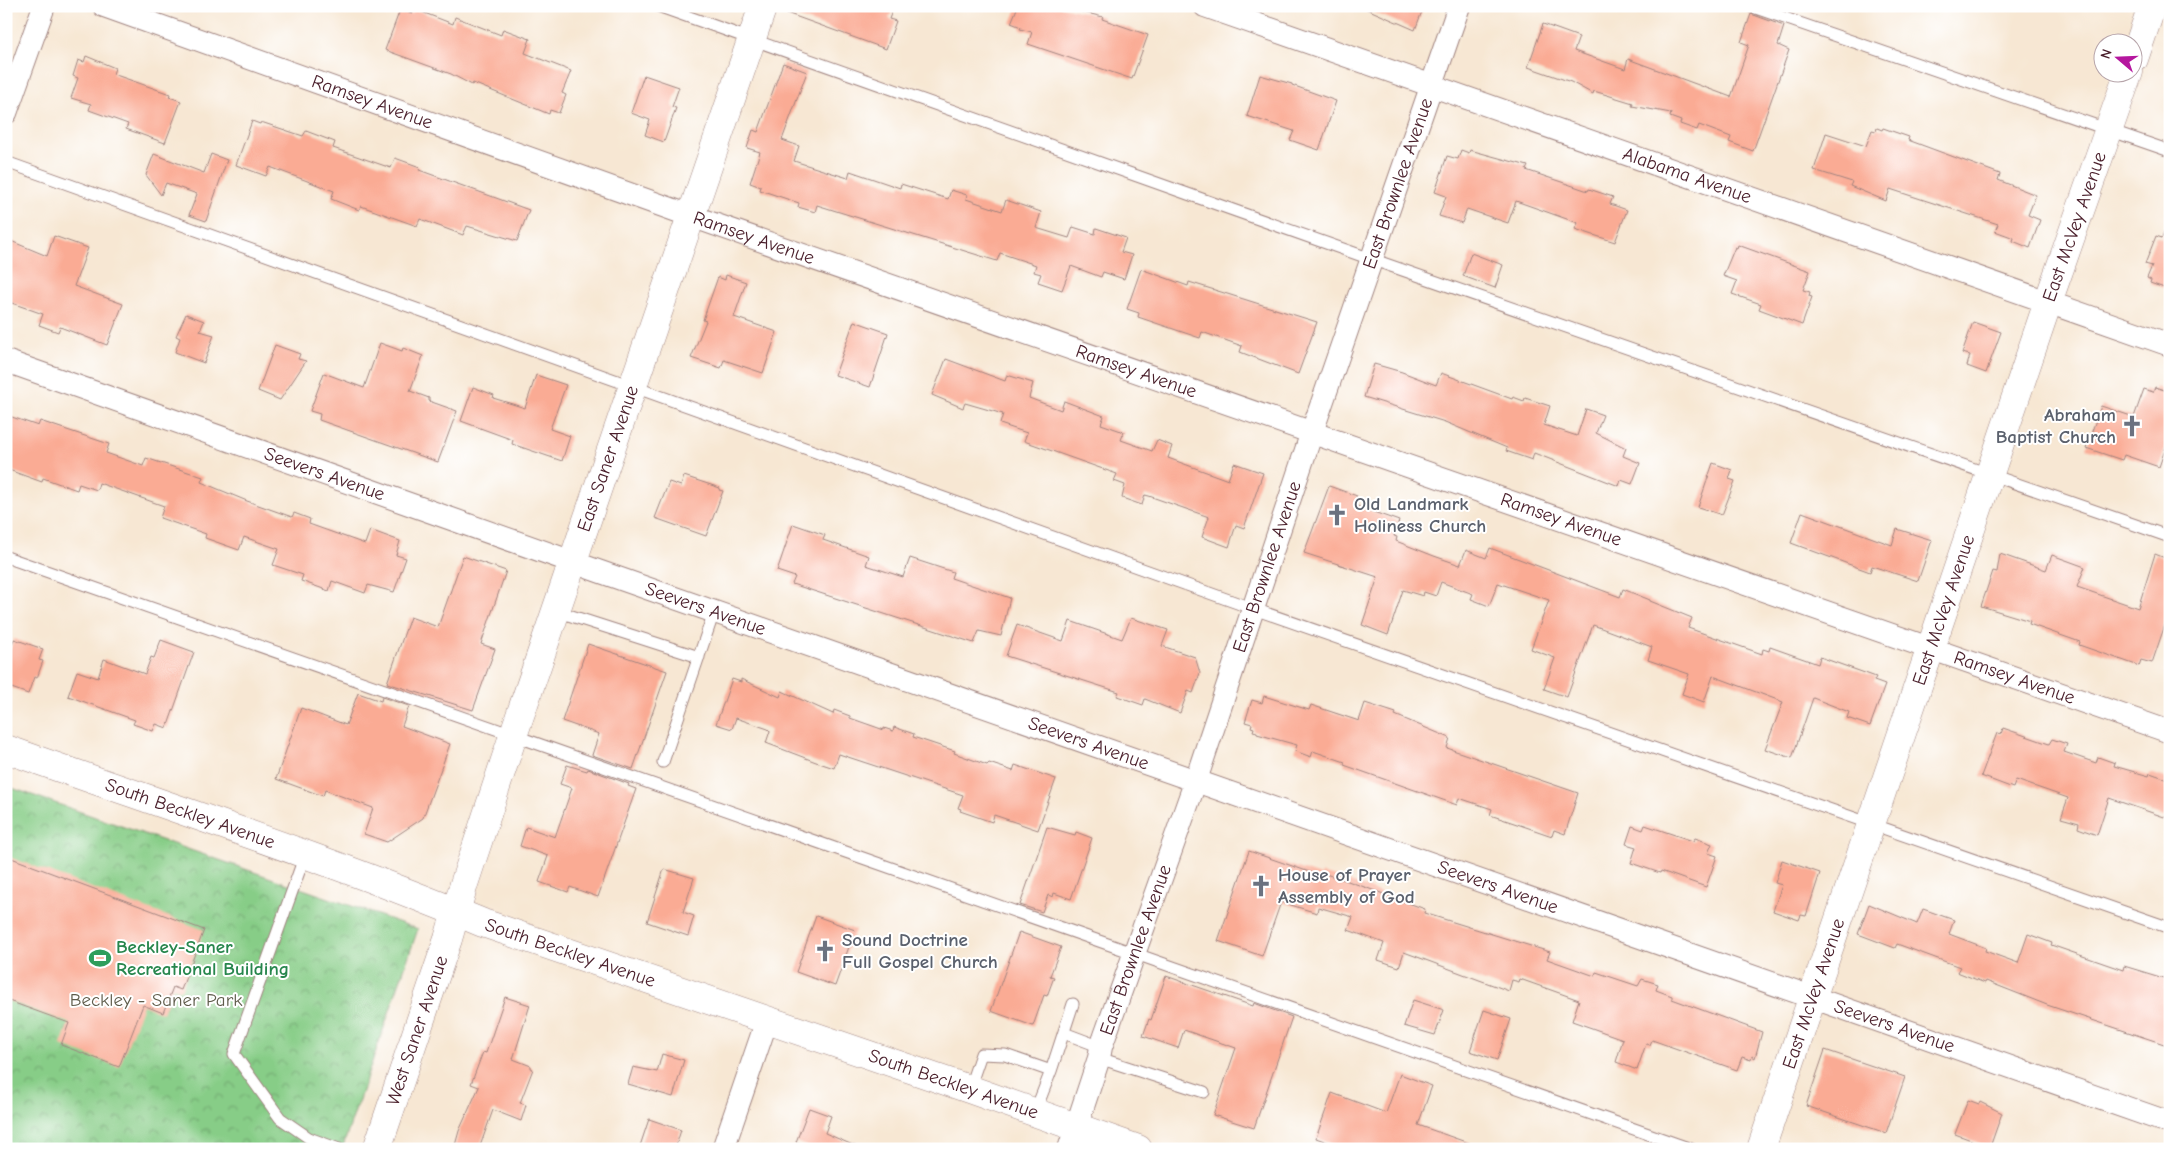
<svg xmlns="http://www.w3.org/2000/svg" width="2176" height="1155" font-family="'Comic Neue',sans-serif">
<defs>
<pattern id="park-crowns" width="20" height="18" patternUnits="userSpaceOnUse" patternTransform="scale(1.25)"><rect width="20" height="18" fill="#87cd87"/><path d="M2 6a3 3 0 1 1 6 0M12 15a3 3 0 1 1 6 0" fill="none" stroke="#70a66f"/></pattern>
</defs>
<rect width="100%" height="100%" fill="#fff"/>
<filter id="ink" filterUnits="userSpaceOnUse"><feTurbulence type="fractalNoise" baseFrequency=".02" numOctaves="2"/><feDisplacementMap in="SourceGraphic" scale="10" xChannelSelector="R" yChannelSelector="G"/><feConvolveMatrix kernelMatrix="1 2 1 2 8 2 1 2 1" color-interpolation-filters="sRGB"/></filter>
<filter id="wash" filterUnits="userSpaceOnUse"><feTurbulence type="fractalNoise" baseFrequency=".0096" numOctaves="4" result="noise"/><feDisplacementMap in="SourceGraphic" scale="20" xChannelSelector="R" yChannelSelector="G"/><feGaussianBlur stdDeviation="1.12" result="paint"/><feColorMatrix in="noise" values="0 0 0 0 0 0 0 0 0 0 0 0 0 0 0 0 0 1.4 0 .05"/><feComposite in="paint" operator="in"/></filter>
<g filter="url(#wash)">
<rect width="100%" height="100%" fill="#f7e7d3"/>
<path fill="url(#park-crowns)" stroke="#687659" d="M6 786 418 929 342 1149H6Z"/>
<g id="blocks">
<path fill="#faab94" d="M778 6H894L889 19 896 21 886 49 778 10Z
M1018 6H1059L1103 17 1102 19 1148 35 1132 79 1028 44 1032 32 1020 29 1021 27 1011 23Z
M1360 6H1424L1415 30Z
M414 9 453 24 455 17 501 35 503 29 530 39 525 53 571 71 562 93 566 95 559 113 550 110 549 114 473 83 472 85 451 74 385 50 400 10 412 14Z
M1751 14 1784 26 1778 45 1789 50 1753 151 1729 142 1731 137 1699 125 1697 130 1680 124 1681 121 1670 117 1671 113 1632 106 1633 103 1594 91 1593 94 1571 82 1528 67 1543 24 1579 37 1574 51 1625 69 1628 59 1731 97 1749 45 1741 42Z
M86 56 115 68 113 74 170 94 169 97 181 101 165 143 126 129 128 124 89 110 91 104 71 98 78 78 73 76 78 60 84 62Z
M783 63 807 72 782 140 799 146 794 161 848 178 850 171 900 188 901 184 948 199 951 190 967 195 966 199 1002 211 1006 200 1041 212 1036 228 1069 238 1073 227 1095 234 1096 228 1126 238 1121 252 1132 255 1124 279 1103 272 1101 277 1071 266 1062 290 1038 282 1041 274 1034 272 1036 265 1000 253 997 261 817 205 815 212 798 207 799 203 760 190 761 187 750 183 760 152 747 148 753 130 758 132Z
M644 75 679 87 672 107 676 108 664 142 645 135 650 120 631 113Z
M1260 75 1292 84V85L1336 101 1319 150 1290 140 1294 131 1247 116Z
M252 121 260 124 261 122 303 136 306 131 335 142 333 148 391 168 395 158 420 167 419 170 529 210 517 241 467 226 463 235 420 219 417 226 361 206 359 210 331 199 334 191 270 167 266 176 236 165Z
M1877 128 1882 130 1883 128 1909 137 1908 140 2000 174 1998 180 2036 195 2028 215 2040 220 2030 248 2013 241 2014 238 1995 231 1998 224 1890 189 1886 201 1850 186 1852 182 1814 170 1826 133 1866 146 1872 130 1876 131Z
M1461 150 1469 153 1470 150 1528 166 1526 170 1588 191 1589 189 1613 197 1610 204 1627 210 1615 242 1575 229 1578 223 1516 201 1508 223 1467 209 1462 223 1439 216 1446 196 1435 192 1447 156 1458 159Z
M154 154 204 173 211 154 227 160 206 221 189 215 197 194 166 183 161 195 146 175Z
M2168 223H2170V290L2150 283 2151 280 2147 278 2152 266 2145 264 2156 236 2162 238Z
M54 236 88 248 74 286 123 304 107 345 60 327 58 332 39 325 43 314 6 301V239L47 256Z
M1738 245 1810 271 1803 290 1810 292 1809 296 1812 297 1802 325 1759 309 1761 304 1732 294 1737 281 1723 276 1735 247 1737 248Z
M1471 253 1503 265 1495 288 1463 276Z
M1141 269 1188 286 1189 282 1317 322 1298 374 1240 352 1242 346 1202 332 1200 338 1138 317 1139 313 1127 309Z
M726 275 746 282 734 317 777 332 763 373 724 360 721 368 691 358 706 321 703 320 718 277 725 280Z
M186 314 204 321 200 331 214 335 204 363 175 352 180 338 176 336Z
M854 321 888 333 870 387 835 375Z
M1973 322 2001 332 1986 373 1967 366 1970 355 1962 353Z
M380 343 402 351 403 348 423 356 410 391 429 398V401L457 411 438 462 319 420 320 414 310 411 324 373 364 388Z
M275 345 300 354 298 359 306 361 280 400 258 391Z
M946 359 1005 381 1007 375 1033 383 1029 398 1061 410 1064 401 1104 416 1101 424 1124 432 1121 440 1152 451 1157 440 1172 446 1168 458 1228 480 1234 463 1263 473 1244 528 1236 525 1229 547 1202 537 1209 517 1149 496 1145 495 1142 505 1122 498 1125 485 1114 481 1117 474 1024 441 1027 433 1000 424 1003 414 965 403 963 408 932 395Z
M1374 364 1402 372 1436 385 1441 373 1512 399 1513 397 1524 401 1525 398 1550 406 1544 425 1577 436 1586 409 1603 415 1596 433 1626 448 1623 456 1640 463 1632 484 1621 480 1619 486 1534 453 1532 460 1506 451 1507 448 1445 422 1364 397Z
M536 375 566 385 550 429 570 436 562 461 512 444 513 440 461 421 473 387 494 395 493 398 525 408Z
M2155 387 2170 392V435L2159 467 2124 455 2122 460 2086 448 2101 406 2134 417 2144 389 2153 392Z
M6 415 38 426 40 421 109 444 106 453 143 466 146 458 203 477 201 482 247 501 292 517 294 513 310 519 309 524 365 544 370 530 400 541 396 555 406 558 394 592 368 585 365 593 332 581 329 591 301 581 303 575 273 565 279 549 244 537 239 550 205 538 206 534 160 518 164 506 99 483 97 490 79 484 77 490 43 478 42 482 6 469Z
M1713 463 1732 470 1729 479 1735 481 1722 515 1698 507Z
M684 476 720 488 719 490 723 491 706 536 655 518 669 482 681 486Z
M1329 486 1357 496 1354 505 1399 521 1394 536 1397 537 1396 541 1434 556 1460 565 1466 550 1486 558 1490 548 1620 597 1623 589 1650 600V601L1692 618 1688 628 1762 654 1763 649 1769 651 1770 647 1818 664 1820 657 1876 677 1874 681 1885 685 1870 726 1847 718 1849 712 1813 698 1792 758 1765 749 1783 702 1713 676 1704 702 1682 694 1689 674 1648 660 1652 647 1593 625 1567 697 1544 689 1555 658 1531 649 1549 600 1498 583 1489 606 1471 599 1473 594 1441 582 1436 596 1424 592 1423 596 1403 590 1388 635 1362 625 1378 577 1304 553Z
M1802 512 1892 545 1897 529 1932 540 1918 581 1872 566 1870 572 1791 543Z
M793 524 825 535 823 540 869 556 866 565 903 577 910 558 953 572 951 578 1010 598 1001 636 979 631 974 643 792 584 795 577 777 571Z
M2000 554 2046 570 2052 555 2085 567 2077 587 2138 608 2155 554 2170 560V610L2152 663 2141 660 2139 666 2122 660 2079 645 2080 642 2029 624 2030 621 1981 606 1993 571 1997 572Z
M463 556 506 571 481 644 495 649 473 710 387 683 410 617 438 627Z
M1131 618 1168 630 1162 646 1195 657 1200 673 1193 693 1188 691 1180 713 1145 699 1143 705 1117 696 1119 692 1006 656 1017 625 1063 641 1070 621 1122 639Z
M14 639 43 649 39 660 43 661 37 678 34 677 28 694 6 686V660Z
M161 640 194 652 167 728 156 724 153 731 133 724 135 720 68 696 77 671 98 678 104 659 145 674 151 657 154 658Z
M588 644 667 671 633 769 592 755 599 734 562 721Z
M732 679 741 682V679L780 697 782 691 833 714 834 710 850 716V718L884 730V728L893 731 894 727 914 734 913 737 955 751 954 753 987 765 989 763 1013 771 1015 765 1056 779 1038 830 994 815 992 822 960 811 961 809 958 808 963 795 839 754 834 768 816 762 766 743 770 731 768 729 736 718 732 729 716 724Z
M358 693 381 701 382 697 409 706 402 726 450 744 423 818 387 842 364 834 373 808 325 790 323 796 276 779 301 708 346 725Z
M1264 696 1309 710 1311 705 1359 721 1365 703 1396 713 1395 715 1450 738 1447 748 1578 793 1565 834 1554 830 1552 836 1520 825 1490 815 1492 809 1459 798 1457 805 1344 765 1345 762 1313 751 1311 757 1295 751 1297 745 1257 734V732L1253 731 1254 728 1251 727 1252 724 1245 722 1252 700 1262 703Z
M2003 728 2049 744 2052 739 2067 744 2064 752 2096 763 2098 757 2115 763 2114 766 2149 776 2150 773 2170 780V819L2109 798 2097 835 2078 828 2079 823 2061 818 2068 798 2016 780 2013 788 1981 776 1997 733 2001 734Z
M567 765 587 771 588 769 629 784 628 786 636 789 598 897 570 887 568 892 539 882 548 856 520 846 526 827 555 837 572 788 560 784Z
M1645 825 1693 841 1695 838 1712 844 1708 853 1717 856 1706 887 1661 871 1660 873 1631 863 1636 847 1626 844 1632 826 1643 830Z
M1047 827 1075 835 1076 832 1092 838 1071 899 1054 893 1053 897 1048 895 1042 912 1020 905Z
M1249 851 1321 876 1322 873 1345 880 1425 909 1424 913 1550 952 1547 959 1595 976 1596 972 1638 986 1642 979 1658 984 1656 990 1672 996V999L1762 1032 1755 1058 1752 1056 1751 1060 1742 1057 1737 1070 1652 1040 1650 1045 1646 1044 1637 1070 1616 1062 1623 1039 1572 1021 1579 1000 1520 979 1519 982 1512 980 1509 991 1404 952 1399 967 1378 960 1384 943 1348 930 1353 917 1318 907 1317 913 1281 902 1262 956 1218 941Z
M6 856 204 930 181 990 173 987 163 1013 143 1005 119 1067 61 1045 69 1023 6 1000Z
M1782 860 1820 873 1806 916 1801 915 1799 920 1773 911 1782 885 1775 883Z
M664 869 694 878 683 912 694 916 688 936 647 922Z
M1869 904 1917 924 1923 909 1954 920 1949 934 1986 948 1985 951 2018 963 2028 934 2052 943 2051 945 2123 970 2124 966 2170 980V1046L2047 1005 1986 981 1985 983 1957 972 1960 967 1897 944 1895 948 1858 934Z
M816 916 855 930 835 986 796 972Z
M1019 932 1061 947 1050 976 1054 977 1047 996 1044 995 1033 1026 991 1011Z
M1166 976 1253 1006 1254 1003 1292 1017 1254 1128 1213 1115 1236 1048 1184 1030 1178 1048 1143 1036 1149 1019 1151 1020Z
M505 997 530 1005 513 1059 531 1066V1068L533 1069 520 1103 526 1105 521 1121 493 1110 479 1149H454L459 1131 479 1087 471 1084 483 1052 486 1053Z
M1413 1000 1444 1010 1435 1035 1404 1026Z
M1484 1010 1511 1019 1497 1060 1470 1051Z
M1825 1050 1905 1077 1886 1133 1806 1106Z
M662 1054 684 1060 673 1097 628 1084 633 1067 657 1072Z
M1400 1074 1432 1086 1418 1125 1477 1146V1149H1346L1316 1138 1332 1093 1386 1113Z
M1968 1100 1979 1104 1980 1102 2002 1113 1990 1147 1955 1134Z
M809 1108 831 1116 825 1133 862 1149H813L796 1142Z
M649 1119 681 1130 675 1149H639Z"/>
</g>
</g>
<g filter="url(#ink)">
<use href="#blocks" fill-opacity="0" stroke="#a0837f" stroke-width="1"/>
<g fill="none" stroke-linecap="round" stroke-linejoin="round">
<g stroke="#a0837f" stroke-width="13">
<path id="service" d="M658 6 1371 259 2170 537
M1750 6 2170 151
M6 162 1254 609 2170 928
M6 557 1691 1149
M556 611 699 657
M663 762 714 612
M305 855 234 1054 280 1118 309 1138 339 1149
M1064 1033 1101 1047
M1099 1058 1204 1092
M1051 1071 1073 1004
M969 1089 981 1054 1005 1055 1051 1071 1035 1112"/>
</g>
<g stroke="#a0837f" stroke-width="24">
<g id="minor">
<path id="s1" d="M104 6 691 216 2170 732"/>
<path id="s2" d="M1205 6 2170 345"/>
<path d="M6 113 44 6"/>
<path id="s3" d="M6 361 598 571 2170 1123"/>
<path d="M723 1149 767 1020"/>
<path id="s4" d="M1069 1149 1099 1058 1101 1047 1196 780 1312 432 1459 6"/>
</g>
</g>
<g stroke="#a0837f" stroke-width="29">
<g id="tertiary">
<path d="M2134 59 2152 6"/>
<path id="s5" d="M6 749C166 806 327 858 483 923L969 1089 1138 1149"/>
<path id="s6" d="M377 1149 448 939 464 884 513 736 763 6"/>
<path id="s7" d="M1761 1149 2048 302 2129 72"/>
</g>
</g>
<use href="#service" stroke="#fff" stroke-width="11"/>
<use href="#minor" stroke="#fff" stroke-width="22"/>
<use href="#tertiary" stroke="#fff" stroke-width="28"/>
</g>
</g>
<defs>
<g id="church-bare" transform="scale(1.725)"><path d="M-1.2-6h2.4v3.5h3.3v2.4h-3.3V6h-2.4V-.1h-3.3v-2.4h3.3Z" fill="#6b7280" stroke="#fff" stroke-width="2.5" paint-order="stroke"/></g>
<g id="stadium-bare" transform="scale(1.725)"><path d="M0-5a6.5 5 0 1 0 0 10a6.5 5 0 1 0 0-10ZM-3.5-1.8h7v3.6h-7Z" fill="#2e9e5b" stroke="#fff" stroke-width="2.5" paint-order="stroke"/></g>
</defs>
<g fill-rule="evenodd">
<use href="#church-bare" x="2132" y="426"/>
<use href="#church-bare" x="1337" y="515"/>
<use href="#church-bare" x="1261" y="886"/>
<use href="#church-bare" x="825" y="951"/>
<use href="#stadium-bare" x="100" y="958"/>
</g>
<g text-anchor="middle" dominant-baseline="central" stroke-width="4" stroke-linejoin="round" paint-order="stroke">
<g font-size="19" fill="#4a1f2b" stroke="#fff">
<text stroke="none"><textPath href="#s1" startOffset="285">Ramsey Avenue</textPath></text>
<text stroke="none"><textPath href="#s2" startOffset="511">Alabama Avenue</textPath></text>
<text stroke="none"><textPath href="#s4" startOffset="1020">East Brownlee Avenue</textPath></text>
<text stroke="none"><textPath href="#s7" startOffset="974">East McVey Avenue</textPath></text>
<text stroke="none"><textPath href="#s1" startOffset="690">Ramsey Avenue</textPath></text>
<text stroke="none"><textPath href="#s1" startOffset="1095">Ramsey Avenue</textPath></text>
<text stroke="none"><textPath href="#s6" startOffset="728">East Saner Avenue</textPath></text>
<text stroke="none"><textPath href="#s3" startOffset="338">Seevers Avenue</textPath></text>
<text stroke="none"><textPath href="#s1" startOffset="1545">Ramsey Avenue</textPath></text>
<text stroke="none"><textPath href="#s4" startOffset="615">East Brownlee Avenue</textPath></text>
<text stroke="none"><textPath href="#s3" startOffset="742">Seevers Avenue</textPath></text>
<text stroke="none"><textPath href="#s7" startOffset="569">East McVey Avenue</textPath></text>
<text stroke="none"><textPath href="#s1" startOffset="2025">Ramsey Avenue</textPath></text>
<text stroke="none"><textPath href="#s3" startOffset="1148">Seevers Avenue</textPath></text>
<text stroke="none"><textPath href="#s5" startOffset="195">South Beckley Avenue</textPath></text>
<text stroke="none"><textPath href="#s3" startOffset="1582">Seevers Avenue</textPath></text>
<text stroke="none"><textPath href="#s4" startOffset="210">East Brownlee Avenue</textPath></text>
<text stroke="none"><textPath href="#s5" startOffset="600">South Beckley Avenue</textPath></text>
<text stroke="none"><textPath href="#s7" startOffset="164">East McVey Avenue</textPath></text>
<text stroke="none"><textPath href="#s3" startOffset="2002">Seevers Avenue</textPath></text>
<text stroke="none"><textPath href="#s6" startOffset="125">West Saner Avenue</textPath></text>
<text stroke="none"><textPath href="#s5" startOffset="1005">South Beckley Avenue</textPath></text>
</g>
<g font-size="19" font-weight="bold" fill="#5b616d" stroke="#fff" text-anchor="start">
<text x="2116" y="415" text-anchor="end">Abraham<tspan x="2116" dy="22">Baptist Church</tspan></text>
<text x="1354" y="504">Old Landmark<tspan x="1354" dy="22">Holiness Church</tspan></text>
<text x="1278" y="875">House of Prayer<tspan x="1278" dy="22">Assembly of God</tspan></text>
<text x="842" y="940">Sound Doctrine<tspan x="842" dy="22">Full Gospel Church</tspan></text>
</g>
<g font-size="19" font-weight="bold" fill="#27864d" stroke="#fff" text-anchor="start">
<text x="116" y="947">Beckley-Saner<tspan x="116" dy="22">Recreational Building</tspan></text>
</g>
<g font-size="19" fill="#5f5c4b" stroke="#fff">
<text x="156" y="1000">Beckley - Saner Park</text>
</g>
</g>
<rect width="2176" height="1155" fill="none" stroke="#fff" stroke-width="25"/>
<g transform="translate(2118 58) rotate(289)"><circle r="24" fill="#ffffff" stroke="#b7a5aa"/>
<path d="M0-4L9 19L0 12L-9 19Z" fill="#b5179e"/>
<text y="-8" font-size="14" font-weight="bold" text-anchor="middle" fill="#4a1f2b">N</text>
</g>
</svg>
